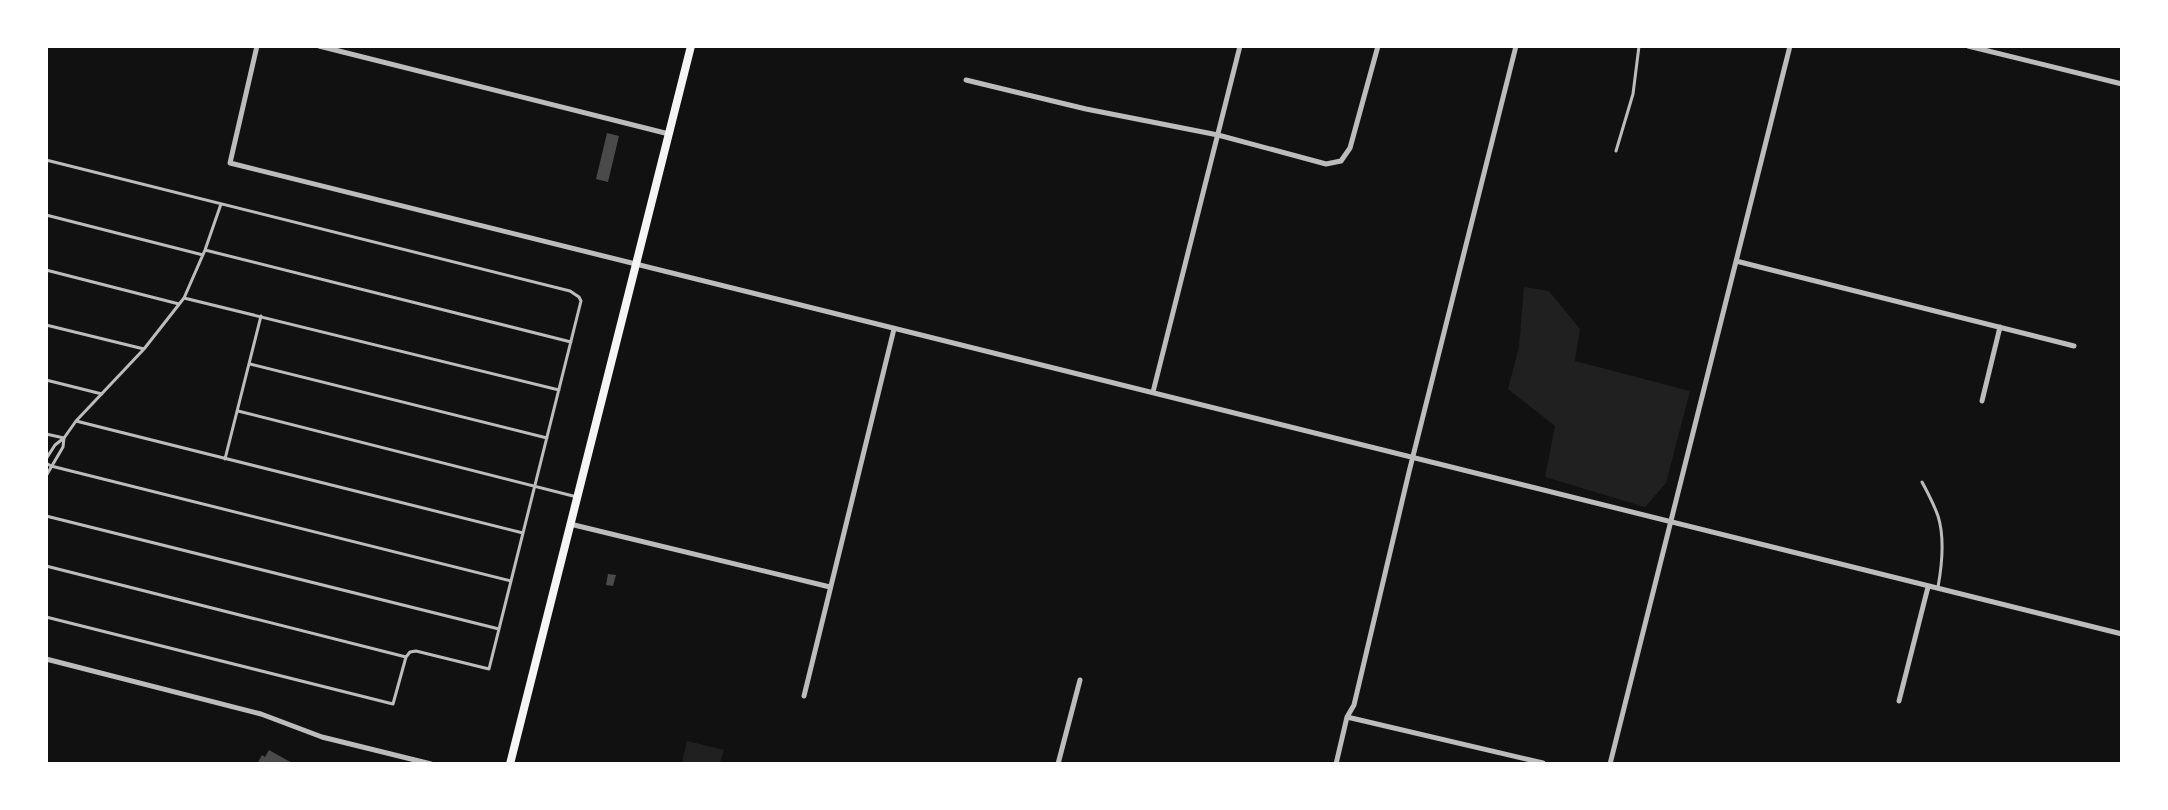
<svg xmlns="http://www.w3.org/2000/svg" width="2168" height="810" font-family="Arial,sans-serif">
<rect width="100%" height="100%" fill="#111"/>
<path fill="#202020" d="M1524 287 1549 291 1580 329 1575 361 1690 391 1666 483 1645 507 1545 477 1555 426 1508 389 1519 347Z
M687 741 724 750 720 763H682Z"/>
<path fill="#4a4a4a" d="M607 133 619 136 608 182 596 179Z
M608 574 616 575 613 586 606 585Z
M269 750 294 764H257L262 755 265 757Z"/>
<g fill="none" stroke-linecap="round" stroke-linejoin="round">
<path stroke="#bcbcbc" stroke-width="3" d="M1616 151 1633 94 1639 46
M46 160 570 291 579 297 581 301 489 669 416 651 410 652 406 657 46 566
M46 215 203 255
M205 250 571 342
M46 270 179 304
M184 298 559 390
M46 325 144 349
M250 364 547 438
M46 380 102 394
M238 411 577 497
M76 421 523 533
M46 434 64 438
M46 459 55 445 64 438 76 421 144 349 184 298 205 250 221 204
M225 459 261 316
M46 463 51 466 511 581
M46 476 63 447 64 438
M1922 482C1928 493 1934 505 1938 516 1945 538 1942 565 1938 587
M46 516 499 629
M46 617 393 704 406 657"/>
<path stroke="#bcbcbc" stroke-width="5" d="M257 46 230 163 2122 634
M319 46 669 134
M1968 46 2122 84
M966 80 1086 109 1218 135 1326 164 1341 161 1350 148 1378 46
M1736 261 2074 346
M1153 392 1240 46
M1982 401 2000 327
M570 524 830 587
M46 659 261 714 322 737 431 764
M804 696 894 329
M1899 701 1928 587
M1347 717 1543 763
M1058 764 1080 680
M1336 764 1347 717 1354 705 1409 472 1516 46
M1610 764 1790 46"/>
<path stroke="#f5f5f5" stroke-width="8" d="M510 764 691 46"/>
</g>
<rect width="2168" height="810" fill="none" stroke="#ffffff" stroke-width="96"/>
</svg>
